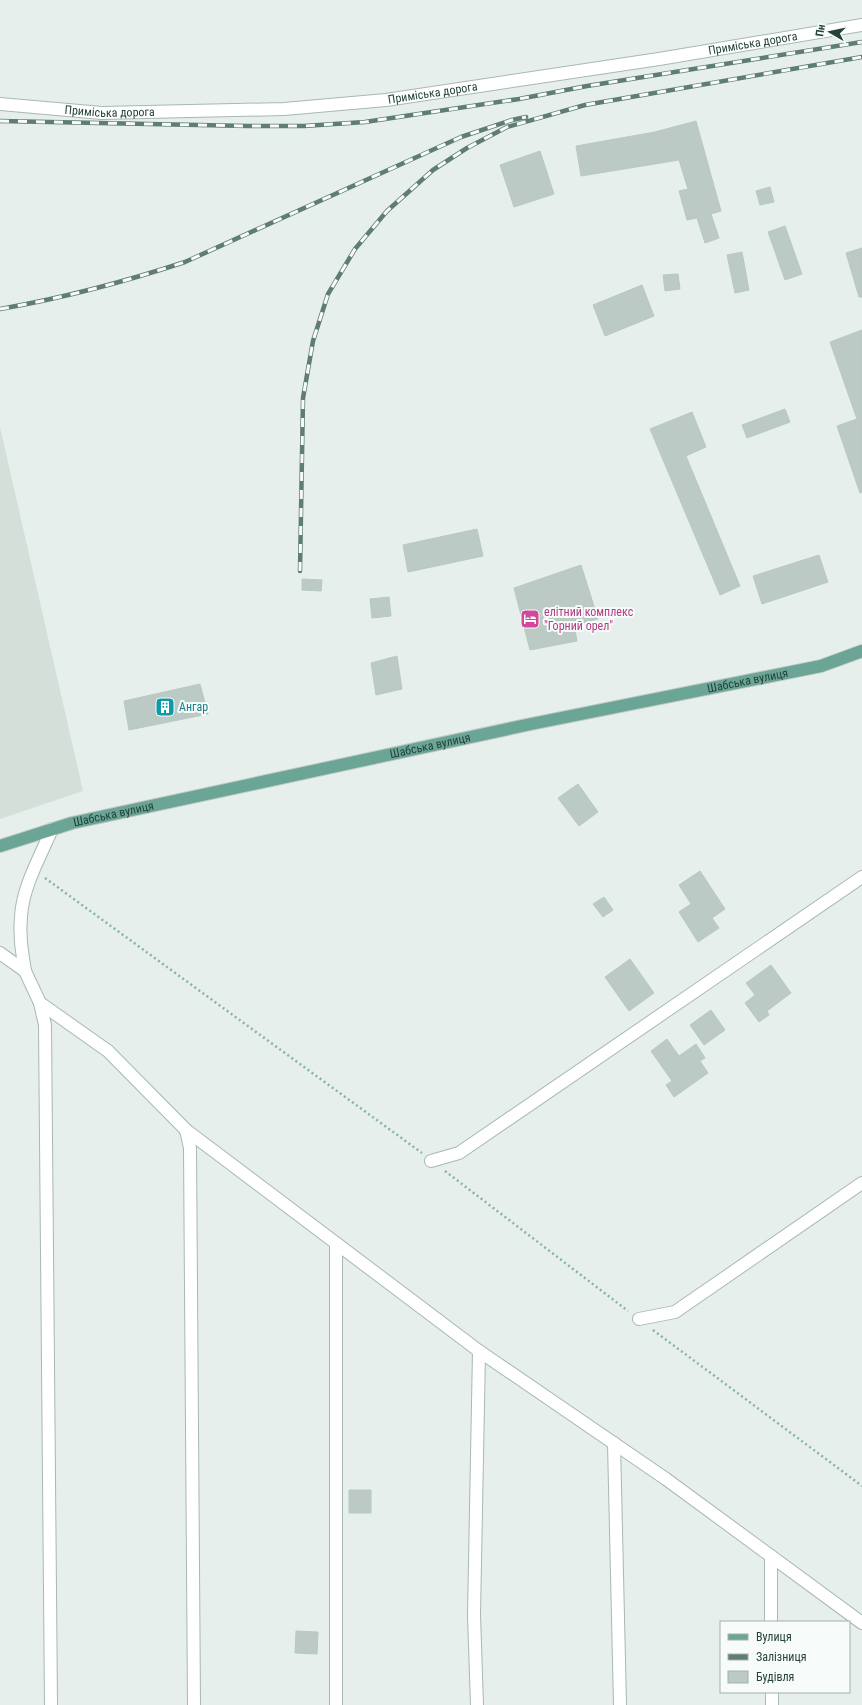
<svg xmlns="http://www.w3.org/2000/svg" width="862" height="1705" font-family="'Roboto Condensed',sans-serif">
<rect width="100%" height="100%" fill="#e6efeb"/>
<path fill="#d4dfda" d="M0 427 83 791 0 819Z"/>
<path fill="#bbcac4" stroke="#b8c9c2" d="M696 121 721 211 711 214 719 238 705 243 697 218 687 220 679 191 688 189 679 160 581 176 576 146 655 132Z
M540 151 554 194 514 207 500 165Z
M770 187 774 202 760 205 756 191Z
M785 226 802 274 785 280 768 232Z
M862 248V297H859L846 253Z
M742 252 749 290 735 293 727 255Z
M678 274 680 289 665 291 663 275Z
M642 285 654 316 605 336 593 305Z
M862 330V492L860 493 837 426 857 419 830 342Z
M785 409 790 422 747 438 742 425Z
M692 412 706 447 686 456 740 586 720 595 650 429Z
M477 529 483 556 408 572 403 545Z
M819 555 828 582 762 604 753 576Z
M581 565 598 619 574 625 577 641 530 650 514 588Z
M302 579 322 580 321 591 302 590Z
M389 597 391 616 372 618 370 599Z
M397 656 402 689 376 695 371 663Z
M200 684 208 714 129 730 124 701Z
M578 784 598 812 579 826 558 798Z
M700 871 725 909 712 918 719 928 698 942 679 912 691 904 679 885Z
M604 897 613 910 603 917 593 904Z
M630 959 654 993 629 1011 605 977Z
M771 965 791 993 767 1011 769 1015 759 1022 745 1003 755 995 746 983Z
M711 1010 725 1030 704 1045 690 1025Z
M667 1039 679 1056 696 1044 705 1058 700 1061 708 1073 674 1097 666 1085 672 1081 651 1051Z
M349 1490H371V1513H349Z
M296 1631 318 1632 317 1654 295 1653Z"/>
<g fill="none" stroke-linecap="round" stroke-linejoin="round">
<g stroke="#a8b8b2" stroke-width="14">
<g id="street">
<path id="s1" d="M0 104 102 113 284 109 386 100 659 59 862 25"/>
<path d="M0 953 25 971 40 1003 108 1051 186 1130 479 1351 666 1479 862 1623"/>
<path d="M25 971C22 952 19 935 21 916 23 886 40 857 52 829"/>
<path d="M40 1003 45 1025 51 1705"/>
<path d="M186 1130 190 1148 194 1705"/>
<path d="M431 1161 459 1153 862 877"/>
<path d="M336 1243V1705"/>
<path d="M639 1319 675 1312 862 1183"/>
<path d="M614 1443 620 1705"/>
<path d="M771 1556V1622"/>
<path d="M772 1692V1705"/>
<path d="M477 1705 474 1615 479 1351"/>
</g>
</g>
<g stroke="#c2cac8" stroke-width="14">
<g id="primary">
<path id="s2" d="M0 846 72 823 531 724 821 666 862 651"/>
</g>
</g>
<path stroke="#86b3a5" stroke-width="2.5" stroke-dasharray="2 3" stroke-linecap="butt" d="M45 878 422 1153
M445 1171 628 1311
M653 1330 862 1486"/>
<use href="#street" stroke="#fff" stroke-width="12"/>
<use href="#primary" stroke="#6aa596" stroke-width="12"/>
<g stroke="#5f7d75" stroke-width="4.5">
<path id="rail" d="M0 121 248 126H304L365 122 519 99 587 86 862 42
M0 309C63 298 124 282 185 262L461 137 512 120 526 117
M300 571 303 398 313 341 328 294 355 249 387 211 433 170 467 148 507 127 585 105 862 57"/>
</g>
<use href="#rail" stroke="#f7fbf9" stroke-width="3" stroke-dasharray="9" stroke-linecap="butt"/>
</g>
<defs>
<g id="hotel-square" transform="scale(1)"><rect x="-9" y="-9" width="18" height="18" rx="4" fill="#d1479c" stroke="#f7fbf9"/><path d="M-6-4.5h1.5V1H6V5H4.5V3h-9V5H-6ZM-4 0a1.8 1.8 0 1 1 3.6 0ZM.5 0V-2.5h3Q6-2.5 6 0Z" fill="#fff"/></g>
<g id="building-square" transform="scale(1)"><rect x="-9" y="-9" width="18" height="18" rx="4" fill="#0f9aa8" stroke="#f7fbf9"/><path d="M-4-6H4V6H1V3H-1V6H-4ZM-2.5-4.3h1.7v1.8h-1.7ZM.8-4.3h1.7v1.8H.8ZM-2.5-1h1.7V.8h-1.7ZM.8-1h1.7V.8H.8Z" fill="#fff"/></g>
</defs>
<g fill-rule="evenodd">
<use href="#hotel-square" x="530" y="619"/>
<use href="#building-square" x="165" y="707"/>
</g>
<g text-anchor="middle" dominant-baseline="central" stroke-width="4" stroke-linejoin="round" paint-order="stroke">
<g font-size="12" fill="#24423a" stroke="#f7fbf9">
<text stroke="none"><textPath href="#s1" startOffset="758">Приміська дорога</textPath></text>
<text stroke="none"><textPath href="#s1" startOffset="434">Приміська дорога</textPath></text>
<text stroke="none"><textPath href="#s1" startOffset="110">Приміська дорога</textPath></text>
<text stroke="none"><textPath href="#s2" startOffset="766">Шабська вулиця</textPath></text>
<text stroke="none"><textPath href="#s2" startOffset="442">Шабська вулиця</textPath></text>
<text stroke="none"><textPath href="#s2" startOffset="118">Шабська вулиця</textPath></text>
</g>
<g font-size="12" fill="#b23c85" stroke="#f7fbf9" text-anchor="start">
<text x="544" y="612">елітний комплекс<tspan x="544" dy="14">"Горний орел"</tspan></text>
</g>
<g font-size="12" fill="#0d838f" stroke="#f7fbf9" text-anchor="start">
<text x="179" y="707">Ангар</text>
</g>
</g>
<rect x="720" y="1621" width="130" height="72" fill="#f7fbf9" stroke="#a3b1ad"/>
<rect x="728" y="1634" width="20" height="6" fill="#6aa596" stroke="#a3b1ad"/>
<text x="756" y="1641" font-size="12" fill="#24423a">Вулиця</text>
<rect x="728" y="1654" width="20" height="6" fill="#5f7d75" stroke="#a3b1ad"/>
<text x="756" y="1661" font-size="12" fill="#24423a">Залізниця</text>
<rect x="728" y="1671" width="20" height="12" fill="#bbcac4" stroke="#a3b1ad"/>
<text x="756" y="1681" font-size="12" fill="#24423a">Будівля</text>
<g transform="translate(830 32) rotate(279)" stroke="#f7fbf9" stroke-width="3" paint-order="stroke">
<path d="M0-3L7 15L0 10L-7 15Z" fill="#24423a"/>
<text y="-6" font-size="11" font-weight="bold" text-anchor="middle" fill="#24423a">Пн</text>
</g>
</svg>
